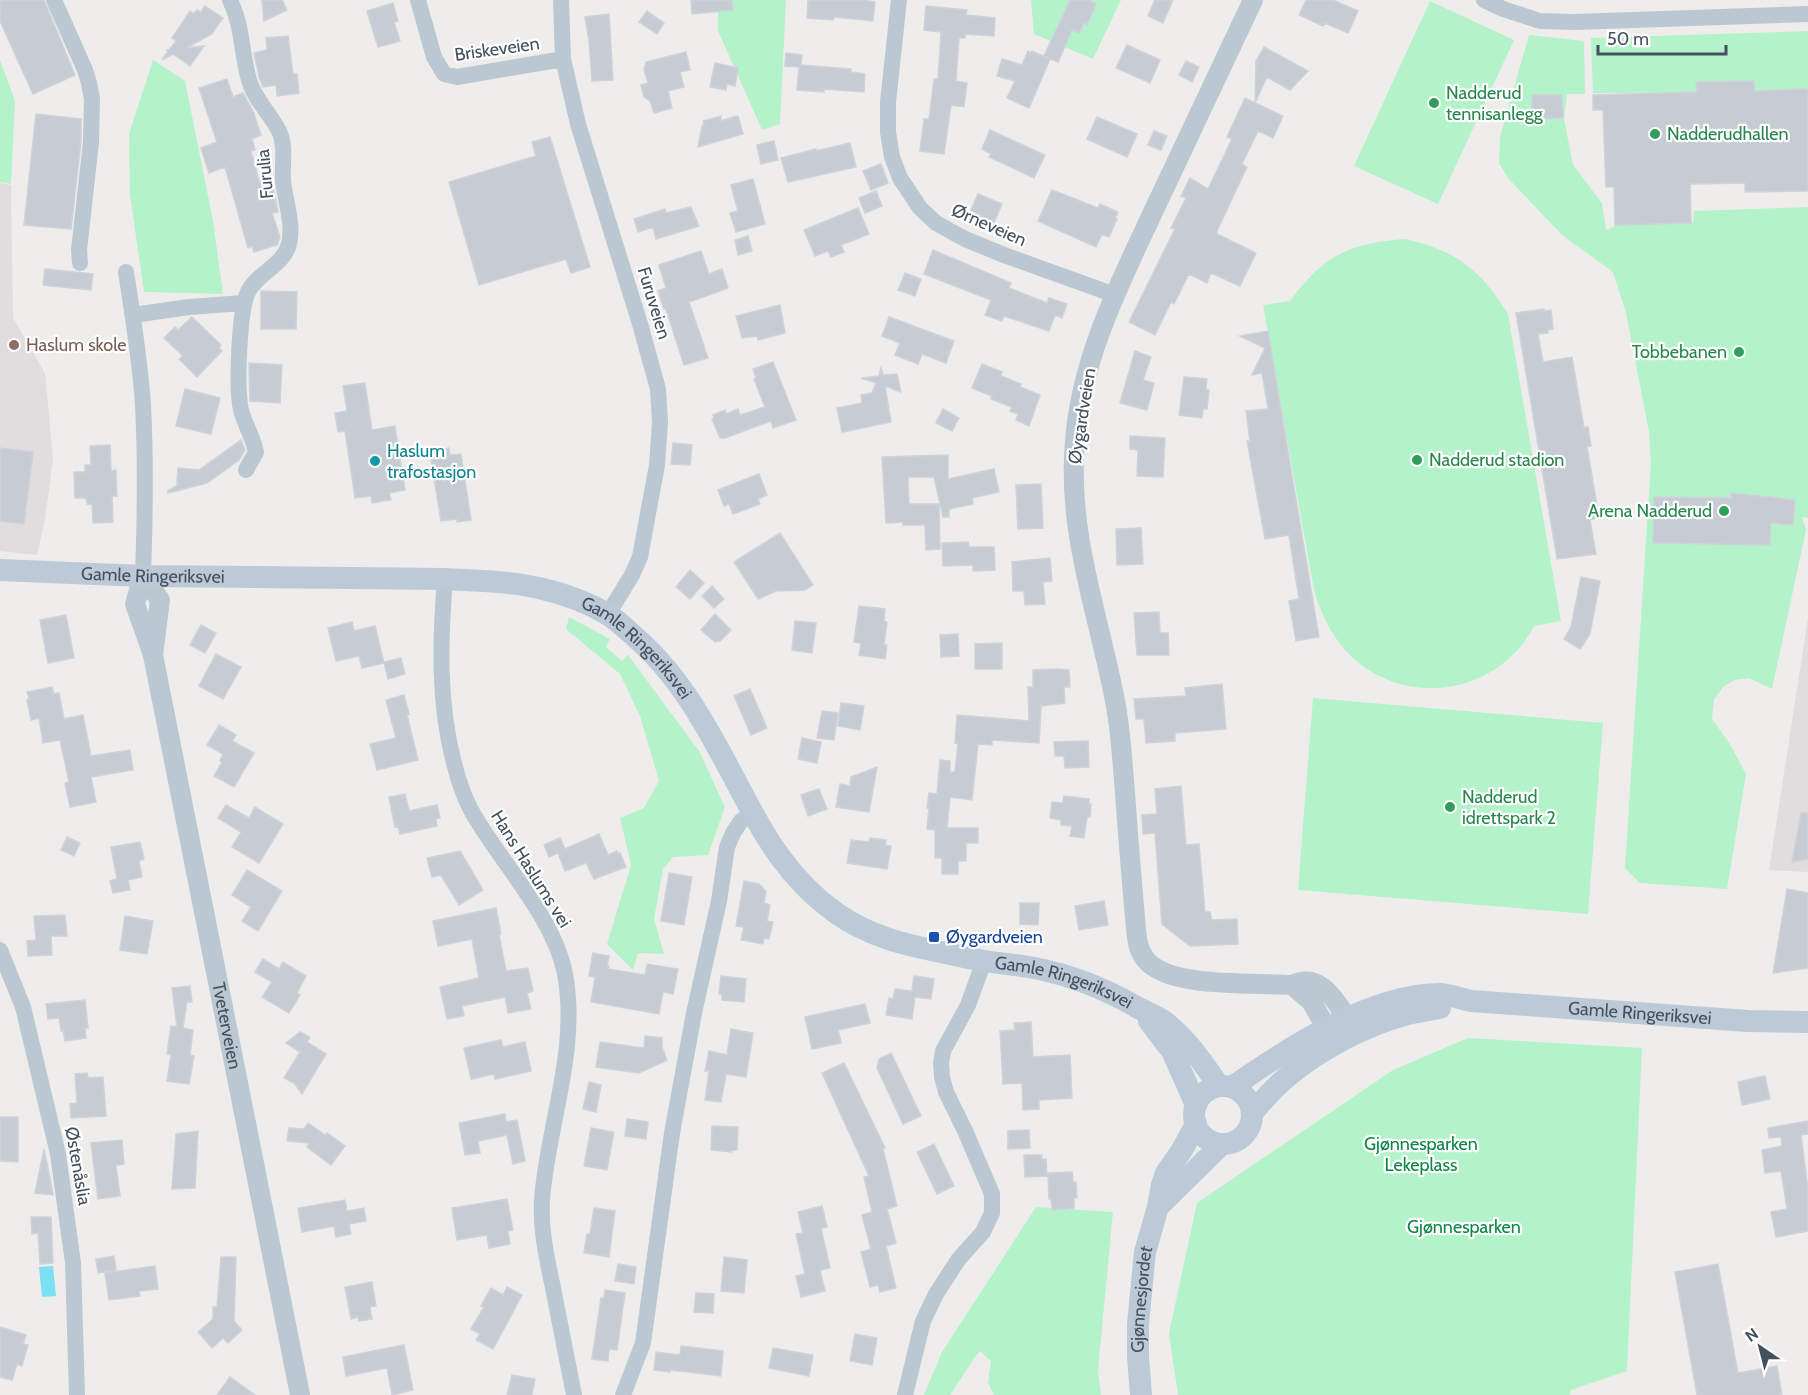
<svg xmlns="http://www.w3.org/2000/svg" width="1808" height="1395" font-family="Cabin,sans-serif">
<rect width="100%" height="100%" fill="#efecec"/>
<path fill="#e1ddde" d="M0 183 11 185 13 318 45 373 53 458 45 520 37 555 0 551Z
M1808 618V872L1769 870Z"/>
<path fill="#b4f3ca" d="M718 0H786L780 124 762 130 718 31Z
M1031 0H1121L1093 59 1034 34Z
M1430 1 1514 40 1438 204 1354 166Z
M1808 31V90L1765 92 1593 93 1591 38Z
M1529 35 1584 41 1585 94H1567L1564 119 1573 165 1602 203 1606 230 1617 225 1693 223 1694 211 1808 207V518L1802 517 1806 530 1772 689 1749 678 1735 680 1724 686 1714 699 1712 719 1730 744 1746 774 1727 889 1640 883 1625 868 1651 462 1649 432 1626 313 1613 272 1562 235 1508 178 1499 163 1500 137Z
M0 60 15 101 11 184 0 182Z
M153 60 185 81 213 221 223 294 144 292 130 195 129 134Z
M1404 239C1456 250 1480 269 1508 314L1561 621 1534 626C1501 690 1417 708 1360 664 1336 645 1322 618 1314 590L1263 305 1290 301C1324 255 1348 244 1404 239Z
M569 617 610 639 606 647 622 661 628 655 699 751 725 807 708 855 673 857 663 869 654 919 664 954 638 953 633 970 607 944 631 865 620 818 644 808 659 781 640 716 620 674 566 629Z
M1313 698 1603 723 1588 914 1298 890Z
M1468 1038 1642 1048 1627 1371 1571 1390 1570 1395H1178L1169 1333 1197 1203 1393 1070Z
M1036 1207 1113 1212 1098 1370 1101 1395H994L988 1383 991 1361 980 1351 973 1360 950 1395H924L942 1352Z"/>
<path fill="#7ce0f5" d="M53 1266 56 1296 42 1297 39 1267Z"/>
<path fill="#c7cbd3" stroke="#cfd2d9" stroke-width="1.5" d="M0 0H44L75 75 33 94 0 21Z
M262 0H282L287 10 264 21Z
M691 0H732L733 10 692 14Z
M808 0H861L875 2 873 21 834 17 833 20 807 18Z
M1070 0H1089L1096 4 1087 25 1084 23 1079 33 1072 30 1058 62 1044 56Z
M1155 0H1173L1163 23 1148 16Z
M1306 0H1333L1358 11 1348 33 1325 23 1323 26 1299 15Z
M393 3 398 21 394 22 400 41 378 47 367 11Z
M205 6 223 18 212 34 186 48 204 46 190 66 173 54 162 60 168 51 166 50H169L176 41 172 38 190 11 194 14 197 10 201 12Z
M926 6 967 10 966 15 995 18 994 36 965 34V38H959L956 81 967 83 964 107 951 105 944 154 920 151 924 119H929L934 79H938L941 32 924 30Z
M647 11 664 23 657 34 639 22Z
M609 14 613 80 592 81 589 41 585 17Z
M288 36 293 74H297L299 93 277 96 276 85 263 87 259 77 254 53 267 50 266 38Z
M1127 45 1160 60 1150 83 1116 68Z
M1264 47 1308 71 1290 90 1267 77 1255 103 1283 116 1273 138 1258 131 1242 164 1247 167 1217 231V234L1256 253 1240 286 1211 273 1207 283 1189 274 1174 304 1171 302 1155 335 1129 322 1175 229 1171 228 1186 198 1181 196 1190 178 1208 189 1232 139 1227 137 1245 98 1255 103 1256 61Z
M1028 51 1031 53 1032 51 1050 59 1029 108 1007 98 1015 81 997 76 1002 59 1022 65Z
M686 52 690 70 680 72 684 87 668 91 672 108 654 113 650 101 644 97 641 85 648 83 644 70 646 62Z
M786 53 802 55 801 65 851 69V72L865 74 864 92 824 89V92L797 90 799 67 785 66Z
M1186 61 1199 67 1192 82 1179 75Z
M715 63 738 68 735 86 727 84 726 90 710 87Z
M227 79 233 97 243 93 253 111 261 135 252 139 255 150 251 151 259 181 271 177 278 212 272 213 280 237 277 245 254 252 252 246 248 248 225 167 209 173 201 148 217 142 199 88Z
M1754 81V91L1808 89V191L1745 192V183L1690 184 1691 223 1615 225 1614 187H1606L1603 110H1593V95L1697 92 1696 82Z
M1532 95H1562L1563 118H1532Z
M36 114 81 119V141L71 229 24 225Z
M721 116 720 121 738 116 743 134 698 147 702 126H704L703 121Z
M1097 117 1137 134 1127 157 1087 139Z
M990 130 1045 155 1034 178 989 157 991 154 982 149Z
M1154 131 1167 136 1161 150 1148 145Z
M550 137 590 267 571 273 566 259 479 285 449 182 536 156 532 142Z
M774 141 778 160 761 164 757 145Z
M850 143 856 167 788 182 781 158 816 149V151Z
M881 164 888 183 871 190 863 171Z
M753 179 765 224 736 232 730 213 738 211 731 185Z
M1052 190 1098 208 1100 204 1118 212 1115 218 1117 219 1109 237 1102 234 1096 247 1038 221Z
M876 191 882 206 865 213 859 198Z
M978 194 1002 204 993 225 969 215Z
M691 207 699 226 656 239 653 227 638 232 634 219 665 209 666 213Z
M858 208 869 234 841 245 844 252 831 257 828 251 815 256 804 230Z
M748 236 752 251 738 255 735 240Z
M933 250 1011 283 1009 288 1047 303 1049 298 1067 304 1062 318 1055 315 1049 331 1004 316 1002 321 985 315 991 300 924 274Z
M701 251 709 274 722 269 728 288 689 302 708 358 684 365 666 309H664L658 291 666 288 659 265Z
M45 269 93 274 91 290 43 285Z
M905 273 921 279 915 296 898 290Z
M261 291 297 292 296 329H261Z
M780 305 785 333 758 340 757 336 742 338 736 316Z
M1544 309V311L1551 310 1553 329 1548 330V333L1538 334 1543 362 1572 357 1584 428 1588 427 1591 446 1587 447 1599 517 1590 520 1596 554 1557 559 1516 313Z
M192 317 221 345 219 348 222 351 197 377 179 359 183 356 164 338 175 327 178 330Z
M889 317 954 341 946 363 922 354 918 364 895 355 900 343 882 336Z
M1268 331 1319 637 1296 641 1289 601 1299 599 1289 535 1265 539 1247 441H1250L1246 411 1268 409 1262 373 1252 375 1265 348 1240 336Z
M1135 351 1151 357 1143 380 1154 383 1147 410 1120 403Z
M773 362 796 420 773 428 771 421 725 438H720L712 419 714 418 713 415 725 410 726 414 738 409 740 415 765 407 754 379 756 378 753 369Z
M249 363 282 365 280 403 250 401Z
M982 364 1002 372 1001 376 1021 384 1020 387 1040 395 1029 426 1016 420 1018 414 1010 411 1012 407 991 399 992 396 972 388Z
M881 368 883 375 897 374 901 392 885 386 891 422 842 432 837 408 862 403 861 395 872 393 876 383 861 378 879 376Z
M1184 377 1207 379 1206 389 1209 390 1207 409H1203L1202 418 1179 415Z
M365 383 372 430 395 426 405 490 389 493 391 500 372 503 371 496 355 498 345 431 338 432 335 413 347 411 343 386Z
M185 389 220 398 211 434 176 426Z
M943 409 959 418 952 431 936 423Z
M1130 436 1165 438 1163 477 1137 476 1138 450 1130 449Z
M241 440 245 450 239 460 207 483 168 493V491L179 484 177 483 178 468 199 470Z
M673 443 692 445 690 465 671 464Z
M110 445 111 471 116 470 117 496H112L113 522 93 523 92 504H87L86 498H75L74 472H85V465H91L90 446Z
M0 448 33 452 24 524 0 521Z
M449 448 450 455 461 454 471 520 457 522V519L441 521 431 459 436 450Z
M948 455V479L994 469 999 492 972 498 973 504 949 509V517H943L934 477H908L909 504H939L940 549 926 550 925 525H903V522L886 523 882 457Z
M759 474 767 495 758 499 760 504 733 514 729 504 724 506 718 490Z
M1041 484 1043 528 1018 529 1016 485Z
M1731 493 1795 500 1793 525 1771 523 1770 545 1653 543 1654 497 1731 498Z
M1141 528 1143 564 1117 565 1116 529Z
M780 533 813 585 805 590 776 591 758 599 734 562Z
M968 542 969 547H994L995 570 973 571V565L943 566 942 543Z
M1050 558 1052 581 1043 582 1045 604 1025 605 1024 591H1013L1012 562Z
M690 570 704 583 690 599 676 587Z
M1581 577 1600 581 1590 634 1580 649 1564 639 1571 627Z
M712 586 724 599 714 608 702 596Z
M859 606 885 609 884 621 887 622 884 645H887L885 659 859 655 861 643 854 642Z
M1159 612 1160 633H1168L1169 655H1137L1134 613Z
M715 614 731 630 720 641 715 642 701 630Z
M66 615 74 658 48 663 40 620Z
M795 621 816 623 812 653 792 650Z
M352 622 354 631 375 626 384 663 362 668 359 656 336 661 328 628Z
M201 625 216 633 205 653 190 645Z
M958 634 959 656 941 657 940 635Z
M1002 643V669H975V644Z
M216 654 241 667 223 699 199 686Z
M401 658 405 674 388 679 384 662Z
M1058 669 1069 670 1070 687H1064L1065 703 1041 706 1039 743 992 740V745L978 744 972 800 950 797 947 828H978V843H966V861H958V874H942V858H935V830L927 829 929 808H927L929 793 937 794 940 760 950 761V772H955L958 744 955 743 957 715 1029 721 1028 687H1033V670Z
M1222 684 1226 729 1175 733V741L1146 743 1144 719H1136L1134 699 1186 696 1185 688Z
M52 687 54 694 59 693 64 719 83 715 91 756 130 750 133 770 91 777 96 802 70 807 65 783 69 782 60 740 43 743 39 718 31 720 27 700 29 699 27 692Z
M750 689 767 728 751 735 734 696Z
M404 695 409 714 407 715 418 760 377 770 370 744 396 738 386 700Z
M841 703 864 706 860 730 838 726Z
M822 711 838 713 834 740 817 738Z
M219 725 236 735 232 741 254 753 234 787 214 776 222 762 220 761 223 754 207 745Z
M802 738 821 742 817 763 798 759Z
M1088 741 1089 767 1065 768 1064 756H1055L1054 742Z
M877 767 869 812 836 807 840 784 850 786 851 777Z
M1181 786 1186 845 1199 844 1205 912H1210L1212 920 1237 919 1238 944 1190 946 1162 924 1155 833 1143 834 1142 815 1157 814 1155 789Z
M819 789 827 809 808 816 801 795Z
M405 794 409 811 437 805 440 818 436 819 437 826 400 834 398 826 395 827 389 797Z
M1064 796 1089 799V804H1091L1090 817H1087L1084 838 1070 836 1072 826 1061 825V820L1050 818 1052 802 1063 803Z
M226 805 249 818 255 807 283 824 259 863 232 847 241 832 218 818Z
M1801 813H1808V859L1792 862Z
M599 834 608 855 617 851 618 854 620 853 626 867 594 879 586 863 565 871 558 853 549 857 544 845 560 838 565 849Z
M67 837 80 843 74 856 61 850Z
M870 838 886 840 885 845 891 846 887 869 847 863 851 840 869 842Z
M140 842 144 859 139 861 142 877 128 880 130 890 113 893 110 881 117 879 111 847Z
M460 851 483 890 459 905 441 875 432 877 427 858Z
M247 870 282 891 258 931 242 921 251 907 232 895Z
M669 873 692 877 684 925 661 921Z
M744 881 759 884 766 891 764 903 770 905 767 921 773 922 769 939 764 938 763 944 741 940 744 927 736 926Z
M1787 889 1808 893V968L1773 973Z
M1104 901 1108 925 1079 930 1075 906Z
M1020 903H1039L1038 925 1020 924Z
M496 908 501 934H499L506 971 528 968 533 991 527 993 531 1009 508 1013 505 997 462 1006 464 1016 447 1019 440 987 479 978 472 939 438 946 433 921Z
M65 915 67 936H51L52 955 28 956 27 941 36 940 34 916Z
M125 916 153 921 147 954 120 950Z
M593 953 609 956 607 966H609L608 969 645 975 647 964 678 969 673 994 663 992 659 1014 591 1002 595 977 589 976Z
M263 959 279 969 283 962 306 976 297 993 300 995 289 1013 262 997 272 982 255 972Z
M721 976 746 979 744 1002 722 1000V994H719Z
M914 976 934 979 931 999 915 997 912 1019 886 1015 889 998 893 999 895 989 912 991Z
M190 986 192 1002H187L183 1028 193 1030 190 1055 194 1056 189 1084 167 1081 171 1055 167 1054 171 1026 177 1027 172 988Z
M85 1000 88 1028H85L86 1038 65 1041 63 1030 61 1031 59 1018 48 1019 46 1004Z
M865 1004 870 1023 838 1030 841 1043 812 1049 805 1017Z
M1031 1022 1033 1057 1070 1055 1072 1098 1039 1100V1109L1023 1110 1022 1083 1003 1084 1000 1031 1015 1030 1014 1023Z
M731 1029 753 1033 746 1077 726 1074 721 1102 705 1100 709 1071H705L709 1051 727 1055Z
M300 1032 310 1037 307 1042 326 1054 302 1094 294 1083 284 1078 300 1052 286 1043Z
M645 1036 662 1038V1047L667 1060 639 1073 596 1067 600 1042 644 1048Z
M501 1040 503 1047 525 1042 531 1071 495 1079 494 1074 471 1079 464 1048Z
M891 1053 921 1116 903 1124 877 1068 879 1059Z
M844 1063 885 1148 883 1149 897 1206 887 1209 896 1243 886 1246 896 1288 880 1292 878 1285 870 1287 861 1252 871 1249 862 1215 872 1212 864 1177 869 1176 822 1073Z
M87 1073 88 1078 103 1077 106 1116 71 1118 70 1104 77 1103 75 1074Z
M1765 1076 1770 1099 1742 1105 1738 1082Z
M589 1082 601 1085 596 1112 583 1109Z
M505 1114 506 1122 517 1120 525 1161 513 1164 507 1135 478 1141 480 1153 465 1155 459 1123Z
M0 1117H18V1162L0 1161Z
M627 1119 648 1122 646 1139 625 1136Z
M1808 1121V1134L1801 1135 1808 1189V1231L1776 1237 1771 1212 1787 1209 1781 1171 1765 1173 1762 1150 1782 1146 1781 1137 1769 1138 1768 1128Z
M308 1123 325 1135 327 1133 345 1146 331 1165 307 1147 310 1143 287 1141 289 1128 304 1129Z
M712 1126 738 1127 737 1150H732V1152L711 1150Z
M591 1128 614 1132 607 1170 584 1166Z
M1029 1130 1030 1148 1008 1149V1131Z
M198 1131 195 1188 172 1189 176 1134Z
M122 1140 124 1164 116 1165 120 1196 98 1199 91 1143Z
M934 1144 954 1186 937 1194 917 1152Z
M44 1149 52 1189 53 1195 35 1193Z
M1024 1155H1042V1159H1046L1047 1176 1025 1177Z
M1072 1172 1073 1182H1076L1077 1198H1074V1208L1052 1210 1051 1199H1049L1048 1173Z
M507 1199 513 1230 508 1231 510 1244 489 1248 487 1235 457 1240 452 1208Z
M345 1200 347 1211 364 1208 366 1221 349 1224 351 1234 336 1237 334 1226 302 1232 298 1208Z
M822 1206 827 1227 821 1228 830 1268 820 1270 825 1291 801 1297 796 1276 805 1274 796 1234 803 1233 798 1212Z
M594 1208 615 1211 609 1257 584 1253 587 1234H590Z
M31 1217H51L53 1263 40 1264 38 1233 32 1234Z
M114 1256 116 1270 98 1273 96 1259Z
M221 1257H236L234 1321 242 1330 228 1343 223 1338 212 1348 198 1332 213 1319V1307H217Z
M724 1257 747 1260 744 1293 721 1291Z
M618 1264 636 1267 634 1284 615 1281Z
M1718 1264 1738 1373 1777 1366 1782 1395H1697L1675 1272Z
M155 1266 158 1289 139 1291 140 1296 109 1300 105 1273Z
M372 1282 376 1306 370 1307 372 1319 359 1321 358 1317 351 1319 345 1287Z
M507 1287 522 1295 493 1349 476 1340 480 1334 471 1329 484 1307 481 1306 491 1288 503 1295Z
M605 1290 625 1293 617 1350 609 1349 608 1361 592 1359 601 1298H604Z
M696 1293 714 1294 713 1313 694 1312Z
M0 1327 26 1335 23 1344 28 1345 22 1366 17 1364 12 1380 0 1377Z
M855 1334 877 1338 872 1365 850 1361Z
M404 1345 413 1390 392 1395 387 1368 346 1376 343 1357Z
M681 1346 723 1351 721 1376 671 1370 670 1372 654 1370 656 1352 680 1355Z
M773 1348 813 1355 809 1376 769 1368Z
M512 1375 535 1379 532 1395H507Z
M230 1377 255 1395H217Z"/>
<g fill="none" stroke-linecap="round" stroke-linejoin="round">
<path stroke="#bbc8d1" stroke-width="16" d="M54 0 85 70 89 83 92 99 91 142 79 250 80 263
M230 0C243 27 241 52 249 80 254 99 270 113 279 131 286 145 282 165 283 181 285 201 294 224 289 244 284 265 257 273 248 292 239 311 236 388 241 410 245 425 253 437 256 452L246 470
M418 0 434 57 444 74 457 77 563 59
M561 0 563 59 578 124 640 324 658 389 660 422 657 465 640 557 632 575 608 614
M899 0 888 102V132L892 157 900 178 920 208 936 223 965 239 1004 255 1115 295
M1484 0 1503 9 1540 21 1575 22 1808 14
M126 272C133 316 140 361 143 405 146 462 145 519 143 576
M133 315 189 307 243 303
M445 579C440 641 438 702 454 763 458 779 463 795 471 810 499 861 554 916 565 974 579 1050 548 1124 542 1199 540 1229 547 1259 553 1288 560 1324 567 1359 574 1395
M0 950 23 1007 58 1154 73 1263 77 1395
M623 1395 643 1343 672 1133 694 1013 719 901 727 847 733 833 741 821 752 814
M905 1395 923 1321 936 1294 958 1260 983 1232 992 1213V1194L966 1133 946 1092 942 1077 941 1063 943 1051 968 1005 984 961"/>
<g stroke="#bbc8d1" stroke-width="20">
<path d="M1253 0C1220 71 1186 141 1153 212 1119 285 1081 359 1075 441 1067 531 1097 609 1114 696 1121 728 1122 760 1125 792 1128 838 1132 883 1136 929 1137 940 1138 950 1146 960 1170 989 1255 982 1292 985 1319 972 1334 998 1347 1018L1345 1039 1327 1029 1311 1001 1292 985"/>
<path d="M143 576 160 600 153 655 135 604Z"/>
<path id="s1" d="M153 655 300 1395"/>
</g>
<g stroke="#bccad8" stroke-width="22">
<path id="s2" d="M0 570 143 576 445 579C477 581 512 581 543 589 564 594 589 603 607 614 617 620 626 629 634 636 683 678 710 733 740 789 765 838 790 880 836 913 870 937 906 945 946 953 959 956 972 959 985 961 1003 964 1021 965 1039 969 1073 976 1105 989 1135 1006 1145 1012 1156 1015 1165 1022 1188 1040 1203 1063 1219 1086"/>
<path d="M1149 1021 1172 1051 1196 1105"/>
<circle cx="1223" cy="1115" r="29"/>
<path id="s3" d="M1232 1087C1288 1048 1369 995 1439 994 1449 994 1461 999 1471 1001L1748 1021 1808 1022"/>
<path d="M1252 1113C1263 1101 1274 1087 1287 1077 1317 1051 1366 1025 1404 1015 1416 1012 1428 1010 1440 1008"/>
<path d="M1158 1207 1222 1144"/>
<path id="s4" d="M1141 1395 1138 1356V1324L1145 1252 1158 1207 1162 1185 1166 1173 1182 1150 1196 1124"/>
</g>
</g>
<g fill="#2e9e5b" stroke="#fff" stroke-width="2">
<circle cx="1434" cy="103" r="6"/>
<circle cx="1655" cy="134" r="6"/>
<circle cx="1739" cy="352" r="6"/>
<circle cx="1417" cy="460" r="6"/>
<circle cx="1724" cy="511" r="6"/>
<circle cx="1450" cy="807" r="6"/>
</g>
<circle fill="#8d6e63" stroke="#fff" stroke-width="2" cx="14" cy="345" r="6"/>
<circle fill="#0f9aa8" stroke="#fff" stroke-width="2" cx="375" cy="461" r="6"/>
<rect fill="#1a4fb4" stroke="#fff" stroke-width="2" x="928" y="931" width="12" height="12" rx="3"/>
<g text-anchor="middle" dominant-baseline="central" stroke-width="4.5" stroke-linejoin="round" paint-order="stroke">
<g font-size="18" fill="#43515c" stroke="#fff">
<text transform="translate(497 49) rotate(-8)">Briskeveien</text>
<text transform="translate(265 174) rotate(-95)">Furulia</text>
<text transform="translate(989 225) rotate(24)">Ørneveien</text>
<text transform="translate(654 303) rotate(73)">Furuveien</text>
<text transform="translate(1082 416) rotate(-81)">Øygardveien</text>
<text stroke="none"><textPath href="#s2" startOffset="153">Gamle Ringeriksvei</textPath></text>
<text stroke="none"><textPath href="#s2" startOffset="657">Gamle Ringeriksvei</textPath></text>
<text transform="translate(531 869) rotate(58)">Hans Haslums vei</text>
<text stroke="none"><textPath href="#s2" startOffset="1233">Gamle Ringeriksvei</textPath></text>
<text stroke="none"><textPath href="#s3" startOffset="432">Gamle Ringeriksvei</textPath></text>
<text stroke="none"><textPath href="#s1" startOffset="378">Tveterveien</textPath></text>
<text transform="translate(78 1166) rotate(80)">Østenåslia</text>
<text stroke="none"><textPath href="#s4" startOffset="96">Gjønnesjordet</textPath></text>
</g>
<g font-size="18" fill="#27864d" stroke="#fff" text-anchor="start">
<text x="1446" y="93">Nadderud<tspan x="1446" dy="21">tennisanlegg</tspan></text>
<text x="1667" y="134">Nadderudhallen</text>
<text x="1727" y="352" text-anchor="end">Tobbebanen</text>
<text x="1429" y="460">Nadderud stadion</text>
<text x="1712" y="511" text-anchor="end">Arena Nadderud</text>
<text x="1462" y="797">Nadderud<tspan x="1462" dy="21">idrettspark 2</tspan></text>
</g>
<g font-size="18" fill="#785e54" stroke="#fff" text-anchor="start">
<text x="26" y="345">Haslum skole</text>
</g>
<g font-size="18" fill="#0d838f" stroke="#fff" text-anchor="start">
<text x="387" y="451">Haslum<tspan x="387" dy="21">trafostasjon</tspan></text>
</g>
<g font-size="18" fill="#164399" stroke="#fff" text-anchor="start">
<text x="946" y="937">Øygardveien</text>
</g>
<g font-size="18" fill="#0c8444" stroke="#fff">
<text x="1421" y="1144">Gjønnesparken<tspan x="1421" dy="21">Lekeplass</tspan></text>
<text x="1464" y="1227">Gjønnesparken</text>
</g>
</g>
<g transform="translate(1760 1347) rotate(325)" stroke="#ffffff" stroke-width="4.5" paint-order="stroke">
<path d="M0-4.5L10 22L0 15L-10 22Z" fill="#43515c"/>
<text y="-9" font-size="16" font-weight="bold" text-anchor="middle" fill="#43515c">N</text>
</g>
<path d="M1598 45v9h128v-9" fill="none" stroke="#43515c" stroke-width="3"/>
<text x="1607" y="45" font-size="18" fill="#43515c" stroke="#ffffff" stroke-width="4.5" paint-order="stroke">50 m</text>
</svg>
